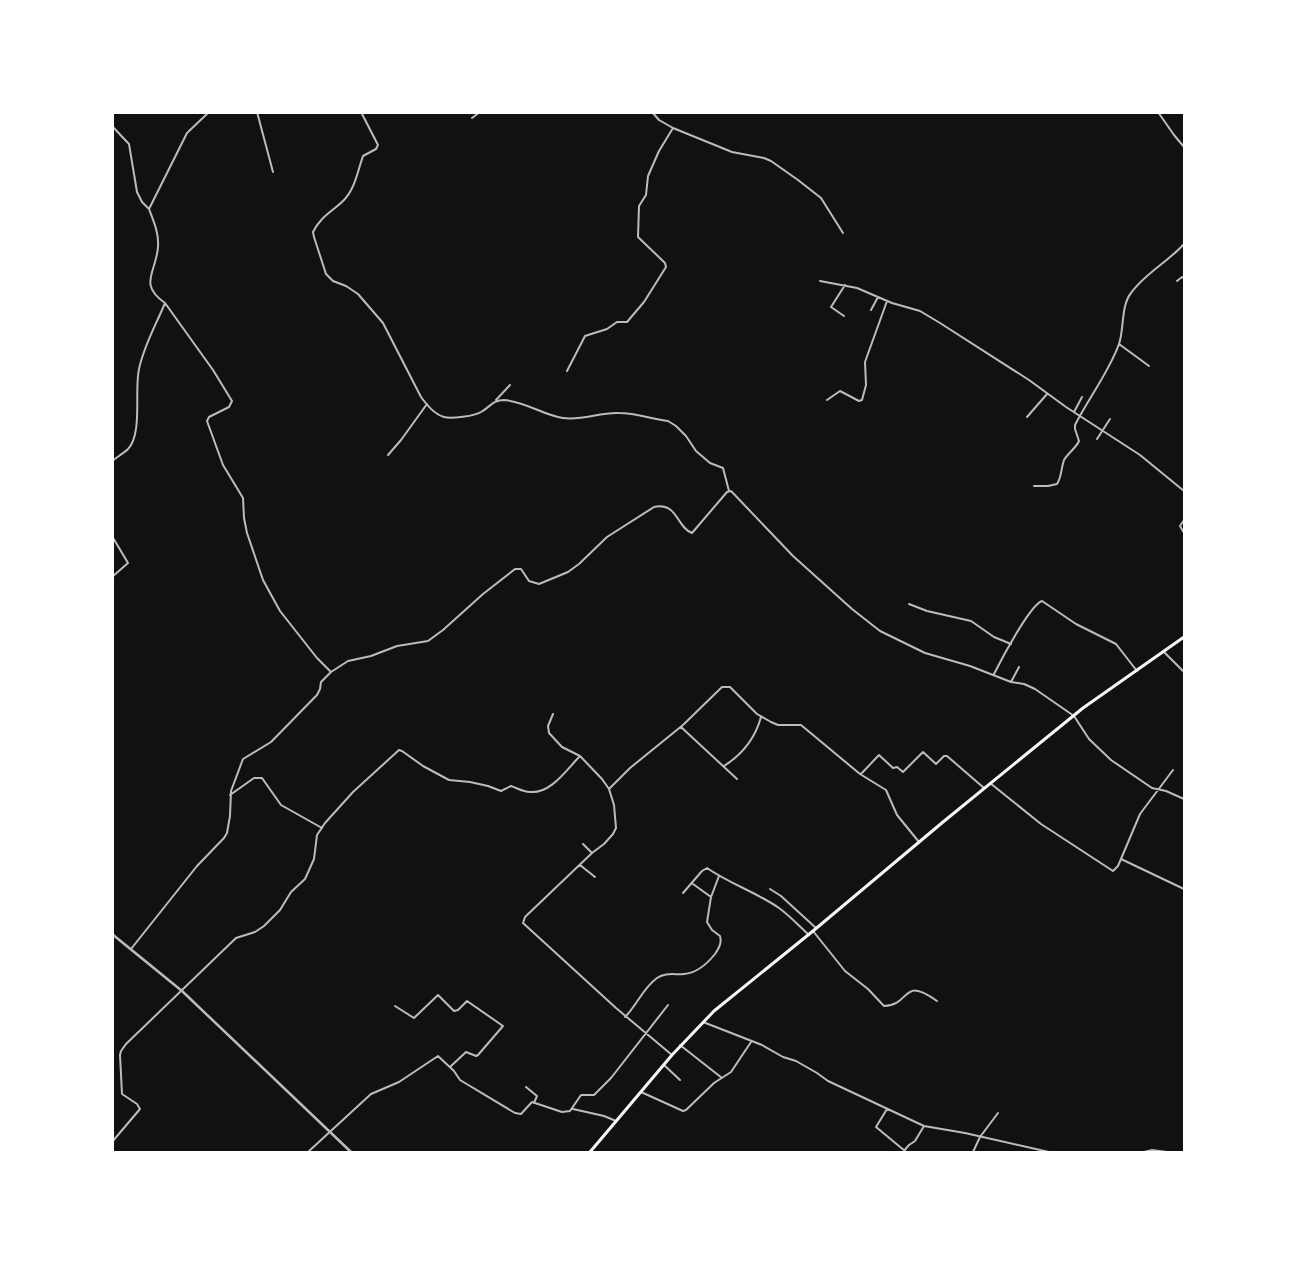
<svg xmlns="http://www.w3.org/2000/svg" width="1297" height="1265" font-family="'Titillium Web',sans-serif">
<rect width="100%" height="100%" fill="#111"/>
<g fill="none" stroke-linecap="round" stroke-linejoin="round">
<path stroke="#bcbcbc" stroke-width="2" d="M257 112 273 172
M361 112 378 145 376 149 363 156C358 170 355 189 344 200 332 212 321 216 313 232L314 237 326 274 333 281 346 286 358 294 383 323 421 397C427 405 434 414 444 417 451 419 475 416 481 412 490 407 493 400 504 400 524 401 543 415 563 418 582 421 600 412 619 413 636 413 652 419 668 421L676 426 686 436 696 451 710 463 723 468 729 491
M1158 112 1174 135 1184 147
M472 118 480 112
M112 126 129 144 137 192 142 202 149 209
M673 128 732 152 764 158 771 161 798 180 821 198 843 233
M820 281 857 288 892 303 920 311 940 323 1029 380 1066 407 1140 455 1184 491
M1177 281 1182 277 1184 278
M165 303 213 370 232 401 229 407 209 417 207 421 223 465 243 498 244 518 247 533 263 580 280 611 317 658 331 672 348 661 371 656 397 646 428 641 443 630 483 594 515 569H521L529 581 539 584 568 572 579 564 607 537 654 507C678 502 676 527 692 533L727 492 731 491 793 556 852 609 880 631 925 653 970 666 1011 682 1024 684 1035 689 1074 716 1089 739 1111 760 1152 788 1166 791 1184 799
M871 310 878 297
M844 316 831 307 845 285
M1119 344 1149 366
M567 371 585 336 607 329 617 322H627L644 302 666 267 665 263 638 237 639 206 646 195 648 176 659 151 673 128 659 120 652 112
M496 400 510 385
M827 400 840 391 859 401 862 400 866 385 865 362 887 301
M1074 412 1082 397
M1027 417 1047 394
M1097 439 1110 419
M388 455 401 440 427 404
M112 461C117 457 124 453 128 449 143 433 134 390 139 369 144 345 156 325 165 303 138 284 156 273 158 247 159 233 154 222 149 209L187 133 209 112
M1034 486H1048L1057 484C1062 476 1061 468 1064 460 1068 453 1076 448 1079 441L1075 429V425C1088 399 1109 372 1119 344 1124 330 1121 305 1131 293 1145 273 1168 262 1184 244
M1184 520 1180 526 1184 533
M112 536 128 563 112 577
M909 604 927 611 971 621 994 637 1011 644
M1164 652 1184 672
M994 674C1001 660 1030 605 1042 601L1076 624 1116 644 1137 671
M1011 682 1019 667
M553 714 548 726 549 733 562 747 580 756 602 779 609 789 614 805 616 828 613 834 604 844 592 853 525 917 523 923 616 1008 672 1055
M681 727 737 779
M724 766C743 754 755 739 761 717
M861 774 879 755 893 768 897 767 903 772 923 752 936 764 944 756H947L984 788
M990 783 1041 824 1113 871 1118 866 1140 814 1173 770
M609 789 630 768 683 725 722 687H730L757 714 771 722 778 725H801L860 774 886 790 897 815 919 842
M230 795 254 778H262L281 805 322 828
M583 844 592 853
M1121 859 1184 889
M580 865 595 877
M770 889 781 896 816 928
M683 893 702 871 707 868C730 884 756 892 779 908 790 916 799 926 809 935
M711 897 719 876
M813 931 845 971 868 989 884 1006C912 1005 901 975 937 1001
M131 949 197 866 224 838 227 833 230 816 231 791 243 759 271 742 317 695 320 689 321 682 331 672
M395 1006 414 1018 438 995 454 1011 458 1010 467 1001 503 1026 478 1055 476 1056 466 1052 450 1067
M625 1017C637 1005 643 988 657 978 666 972 674 975 684 974 697 973 707 964 715 954 719 948 722 943 720 936L712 930 707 922 711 897 693 884
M703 1022 762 1045 783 1057 796 1061 817 1073 828 1081 924 1126 965 1133 1049 1152
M680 1045 722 1078
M664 1065 680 1080
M526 1087 537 1096 534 1103
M641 1092 683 1111 686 1110 714 1083 731 1072 751 1042
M573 1109 604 1116 616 1121
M887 1109 876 1127 905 1151
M112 1142 140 1109 137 1104 122 1094 120 1055 121 1051 126 1044 236 938 255 932 264 926 280 910 291 892 305 879 314 859 317 835 325 823 353 792 399 750 402 751 423 766 449 780 470 782 488 786 501 791 511 786C517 788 523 792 530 792 551 794 567 769 580 756
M308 1152 371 1094 399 1082 438 1056 454 1071 460 1080 515 1113 521 1114 532 1102 562 1112 570 1111 581 1095H594L611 1078 668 1005
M903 1152 909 1145 915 1141 924 1126
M973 1152 980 1137 998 1113
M1144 1152 1152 1150 1167 1152"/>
<path stroke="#bcbcbc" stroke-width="2.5" d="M112 934 182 991 351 1152"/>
<path stroke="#f5f5f5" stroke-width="3" d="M590 1152 672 1055 714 1011 813 931 943 822 1083 708 1184 637"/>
</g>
<rect width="1297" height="1265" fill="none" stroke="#ffffff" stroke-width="228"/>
</svg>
